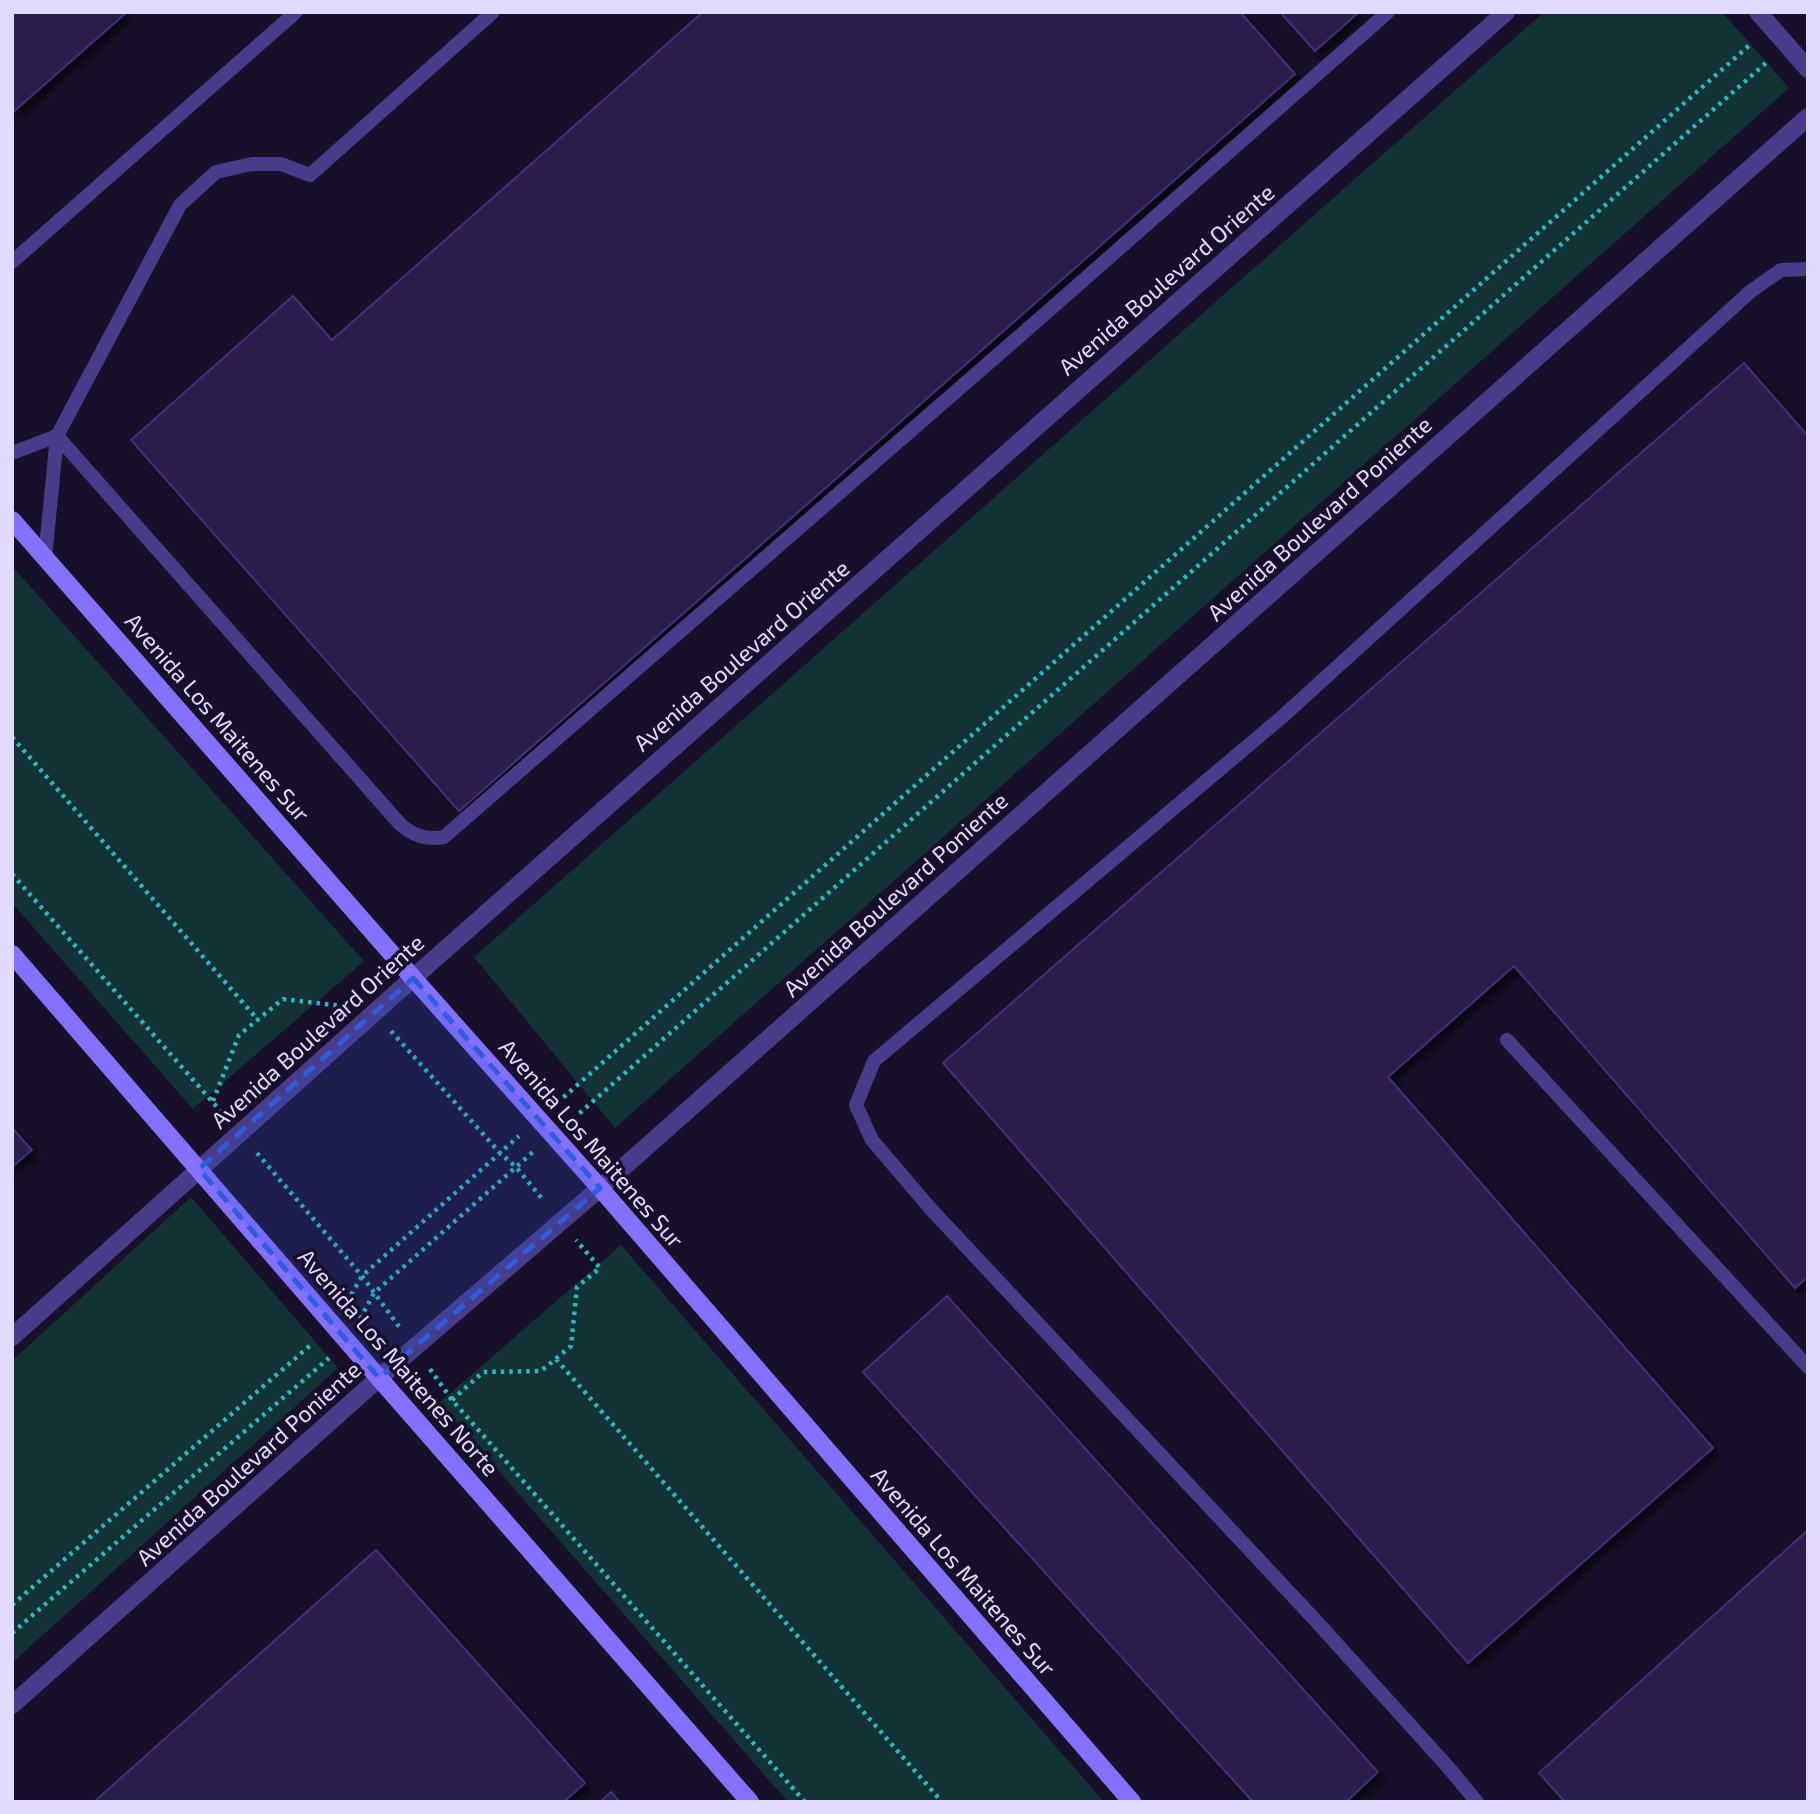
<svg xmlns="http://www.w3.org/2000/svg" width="1820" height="1814" font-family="'Exo 2',sans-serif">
<defs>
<filter id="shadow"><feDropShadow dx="6" dy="6" stdDeviation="3.5" flood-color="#0009"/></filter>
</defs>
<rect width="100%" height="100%" fill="#18102a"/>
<path fill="#133235" d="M1544 12H1722L1789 88 615 1128 474 957Z
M12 566 364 961 193 1109 12 903Z
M191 1197 338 1368 12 1663V1361Z
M621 1245 1104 1802H788L439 1403Z"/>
<path fill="#2b1c4c" stroke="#452e78" stroke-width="2" filter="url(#shadow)" d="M12 12H127L12 113Z
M703 12H1240L1295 74 459 811 131 440 293 296 332 340Z
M1280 12H1359L1315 51Z
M1744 363 1808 436V1277L1795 1288 1514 966 1388 1077 1713 1448 1468 1663 943 1063Z
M12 1128 32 1150 12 1167Z
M947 1296 1378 1772 1346 1802H1253L863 1372Z
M1808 1530V1802H1565L1539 1773Z
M376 1550 585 1783 564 1802H94Z
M611 1792 620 1802H600Z"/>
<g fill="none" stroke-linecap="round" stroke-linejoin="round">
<path stroke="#2fb6be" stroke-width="4.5" stroke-dasharray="3.5 5" stroke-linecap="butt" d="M12 737 258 1020
M12 874 224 1115
M391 1031 500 1153 516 1167 544 1201
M213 1101 239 1035 283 999 342 1006
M557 1103 1752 43
M573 1119 1767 62
M257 1153 362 1276 400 1328
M347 1302 362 1276 519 1136
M360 1319 374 1293 534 1151
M556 1359 942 1802
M430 1369 452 1400 805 1802
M452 1400 483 1372 541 1371 571 1346 577 1287 600 1268 576 1240
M12 1605 313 1343
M12 1633 329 1358"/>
<path stroke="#473b8a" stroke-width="14" d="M493 12 310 175 281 164H252L216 172 180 205 57 436 400 824C414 836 425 840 444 837L1046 313 1388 12
M12 262 296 12
M12 453 57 436 45 558
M1507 1040 1808 1367
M1477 1802 1448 1767 1317 1622 929 1207 872 1140 856 1105 874 1061 1282 717 1751 291 1781 270 1808 269"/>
<path stroke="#473b8a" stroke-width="18" d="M1758 12 1808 69
M12 1337 413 978 1506 12
M12 1705 379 1378 600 1188 1808 117"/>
<path stroke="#8571ff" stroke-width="18" d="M12 520 413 978 600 1188 1132 1802
M12 954 379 1378 750 1802"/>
</g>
<path fill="#315cdc" fill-opacity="0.2" stroke="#315cdc" stroke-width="5" stroke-dasharray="14 9" stroke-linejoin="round" d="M413 978 600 1188 379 1378 199 1169Z"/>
<g text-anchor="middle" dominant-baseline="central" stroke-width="7" stroke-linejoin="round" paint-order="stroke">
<g font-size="23" fill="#e2daff" stroke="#18102a">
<text transform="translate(1166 279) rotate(-41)">Avenida Boulevard Oriente</text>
<text transform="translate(1319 518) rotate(-42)">Avenida Boulevard Poniente</text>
<text transform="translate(741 655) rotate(-41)">Avenida Boulevard Oriente</text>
<text transform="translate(218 717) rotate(49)">Avenida Los Maitenes Sur</text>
<text transform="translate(895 894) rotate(-42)">Avenida Boulevard Poniente</text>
<text transform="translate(317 1031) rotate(-42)">Avenida Boulevard Oriente</text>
<text transform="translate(592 1143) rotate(49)">Avenida Los Maitenes Sur</text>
<text transform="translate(399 1362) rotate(49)">Avenida Los Maitenes Norte</text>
<text transform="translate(248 1463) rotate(-42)">Avenida Boulevard Poniente</text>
<text transform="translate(964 1571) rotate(49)">Avenida Los Maitenes Sur</text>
</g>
</g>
<rect width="1820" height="1814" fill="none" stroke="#e2daff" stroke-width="28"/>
</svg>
